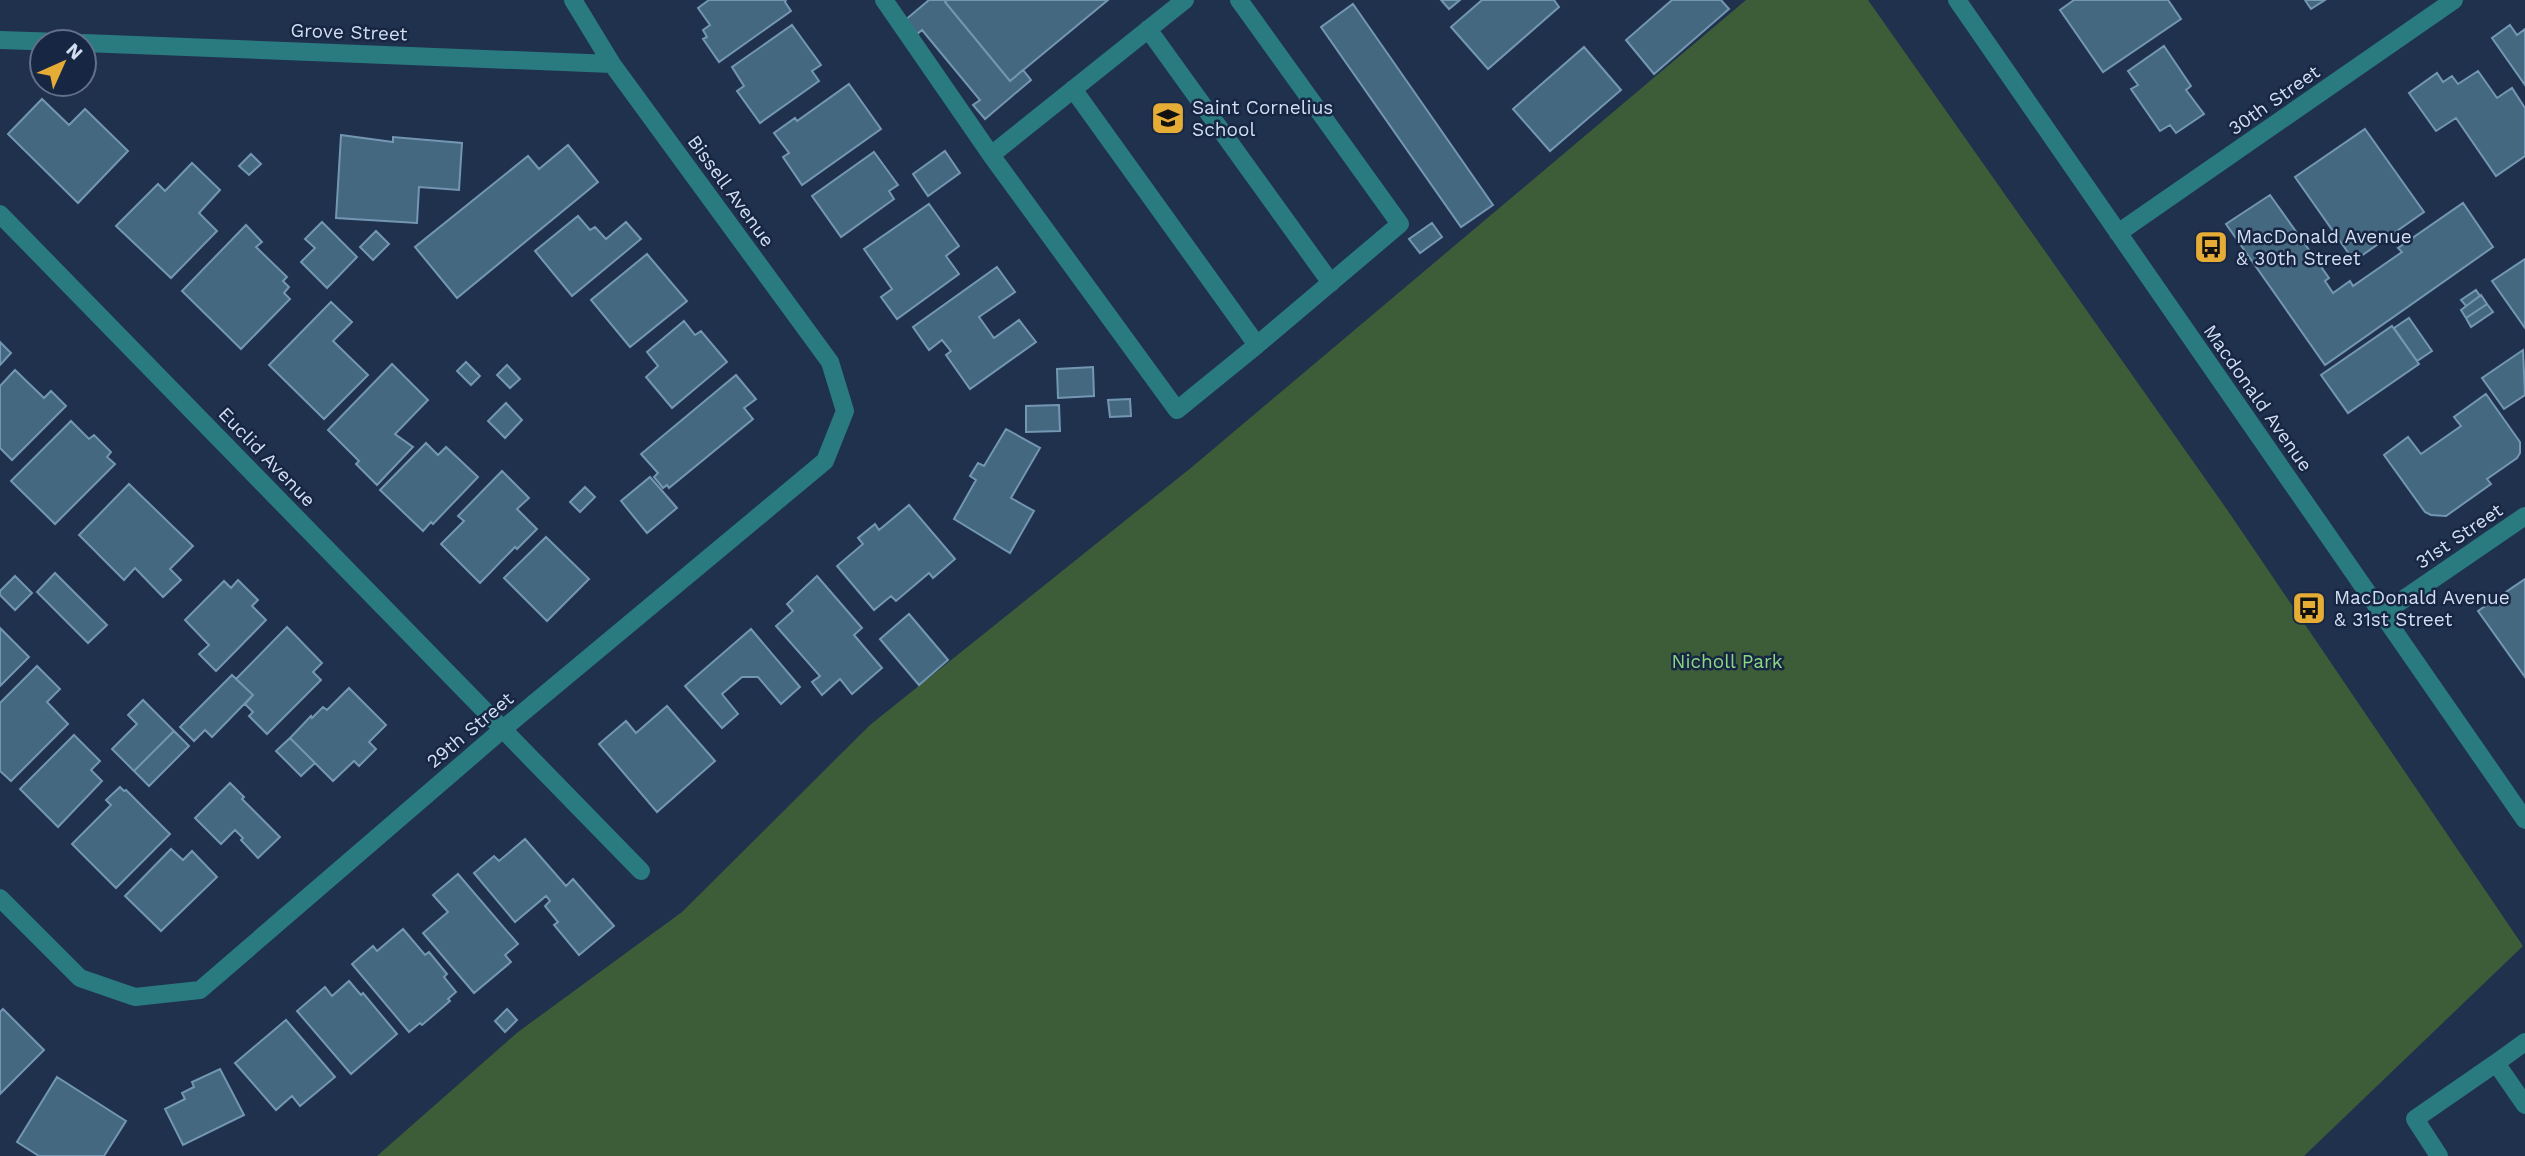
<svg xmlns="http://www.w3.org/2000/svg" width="2525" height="1156" font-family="'Work Sans',sans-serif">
<rect width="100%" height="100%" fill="#20314e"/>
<path fill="#3c5d37" d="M1746 0H1868L2228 511 2523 946 2304 1156H377L518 1032 682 912 870 725 1192 467Z"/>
<path fill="#456881" stroke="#7397b2" stroke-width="2" d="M709 0H786L785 2 791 11 719 62 703 39 707 37 703 30 710 25 698 8Z
M929 0H947L945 2 1010 81 1023 70 1031 80 985 119 973 105 980 100 922 30 916 35 904 21Z
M947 0H1108L1010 81 945 2Z
M1441 0H1460L1449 9Z
M1482 0H1554L1559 7 1488 69 1451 27Z
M1672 0H1721L1729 9 1654 74 1626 40Z
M2074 0H2168L2181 19 2103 72 2060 10Z
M2305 0H2325L2311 9Z
M1353 4 1493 205 1461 227 1321 27Z
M792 25 821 65 812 71 819 81 760 123 737 91 744 86 732 67Z
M2510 25 2517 35 2525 29V85L2492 38Z
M2164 46 2191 86 2186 90 2204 114 2176 133 2170 125 2160 131 2131 89 2138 85 2128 71Z
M1584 47 1621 90 1550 151 1513 109Z
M2478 71 2497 98 2512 88 2525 108V156L2496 176 2456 118 2436 131 2409 93 2437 73 2443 82 2452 76 2458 84Z
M849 84 881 129 802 185 783 157 789 153 774 133 795 118 797 121Z
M42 99 69 125 85 109 128 151 78 203 8 134Z
M2365 129 2424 212 2354 261 2295 177Z
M341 135 393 142V137L462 143 459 190 419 187 417 223 336 218Z
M568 145 598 182 457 298 415 247 528 156 539 169Z
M945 151 960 173 928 196 913 174Z
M874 152 898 185 889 191 894 199 841 237 812 196Z
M251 154 261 164 249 175 239 166Z
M192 163 220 190 199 213 217 231 171 278 116 226 158 184 165 191Z
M2270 195 2329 278 2325 281 2333 293 2350 281 2353 286 2402 252 2398 248 2463 203 2493 247 2325 365 2226 224Z
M929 204 959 246 946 256 959 274 897 319 881 297 892 289 864 249Z
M578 216 590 230 595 227 606 239 626 222 641 239 572 296 535 251Z
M322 222 357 257 327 288 301 262 315 248 305 239Z
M1432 223 1442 237 1420 253 1409 239Z
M246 225 262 242 256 247 287 277 283 281 289 287 284 293 290 299 241 349 182 291Z
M376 231 389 244 373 260 360 247Z
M647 254 687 301 630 347 591 300Z
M2525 259V328L2492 281Z
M997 267 1015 292 979 317 994 338 1019 320 1036 342 970 389 946 355 951 351 942 340 929 350 913 327Z
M2476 290 2480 296 2466 306 2461 300Z
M2481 295 2487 304 2466 318 2461 310Z
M331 302 352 322 333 341 368 375 324 419 269 365Z
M2487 304 2493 312 2471 327 2466 318Z
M2409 318 2432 351 2417 361 2394 328Z
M684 321 695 335 701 331 727 362 672 408 646 377 658 366 647 352Z
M2392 326 2419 364 2348 413 2321 375Z
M0 342 11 353 0 365Z
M2523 350 2525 395 2504 409 2482 378Z
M466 362 480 376 471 385 457 371Z
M392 364 428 400 395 434 413 447 377 485 356 464 359 461 328 430Z
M507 365 520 379 510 388 497 375Z
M1093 367 1094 396 1058 398 1057 369Z
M15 370 44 398 51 391 66 406 12 460 0 448V386Z
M736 375 756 399 744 408 753 419 669 488 667 485 663 488 654 477 658 473 641 454Z
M2486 394 2520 442V453L2517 458 2487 479 2491 484 2446 516 2431 515 2425 512 2384 455 2408 437 2421 454 2461 426 2454 417Z
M1130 399 1131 416 1110 417 1108 400Z
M506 403 522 420 505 438 488 421Z
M1059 405 1060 431 1026 432V406Z
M71 421 89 439 94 435 111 452 107 457 115 464 55 524 11 481Z
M1006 429 1040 448 1011 498 1034 511 1010 553 954 519 976 480 970 476 978 463 984 466Z
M426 443 438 455 446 447 478 477 433 524 431 522 423 531 380 490Z
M502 471 529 498 517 509 537 529 517 549 515 547 480 583 441 544 464 521 458 516Z
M650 477 677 508 647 533 621 501Z
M129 484 193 546 170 569 181 580 163 597 135 568 124 580 79 535Z
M585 487 595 497 580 512 570 502Z
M909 505 955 559 933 578 929 573 896 601 891 596 874 610 837 566 863 544 858 538 875 524 879 530Z
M546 537 589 579 547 621 504 578Z
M55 573 107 625 88 643 37 592Z
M15 576 32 593 15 610 0 595V591Z
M817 576 862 628 854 635 882 668 852 694 840 679 822 695 812 682 820 676 776 626 793 611 787 604Z
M2525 579V677L2478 611Z
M238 580 258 600 252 606 266 620 216 671 199 654 209 645 185 620 224 581 231 588Z
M909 614 948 660 919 685 880 639Z
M287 627 322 663 313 672 321 680 267 734 249 716 253 712 245 704 253 695 236 679Z
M0 628 29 657 0 686Z
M751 629 800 687 781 704 758 677H742L722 694 738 714 722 728 685 686Z
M37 666 60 689 47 702 68 724 11 781 0 771V703Z
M232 675 253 695 212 737 205 730 194 741 180 727Z
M349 688 386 725 369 742 376 749 359 766 354 761 333 781 290 738 311 716 312 718 323 707 327 710Z
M143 700 174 731 134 771 112 749 137 724 128 715Z
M667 706 715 761 657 812 599 744 626 721 636 733Z
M174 731 189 746 149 786 134 771Z
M74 735 100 761 91 770 102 781 58 827 20 789Z
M290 738 315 763 301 776 276 751Z
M230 783 244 797 242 799 280 837 258 858 241 840 243 838 235 830 221 844 195 818Z
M120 787 124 791 126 790 170 834 116 888 72 844 111 805 106 800Z
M525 839 566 886 573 879 614 926 579 955 554 925 558 922 545 906 550 901 546 896 515 922 474 873 494 856 499 861Z
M171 849 183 860 192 851 217 877 161 931 125 896Z
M458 874 518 944 505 955 511 962 474 993 423 933 448 912 433 895Z
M403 929 425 955 429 952 447 974 444 977 456 992 448 999 450 1001 422 1025 420 1023 409 1032 352 964 373 946 377 951Z
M349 981 361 995 363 993 397 1034 351 1074 297 1011 325 987 332 996Z
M3 1009 44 1050 0 1094V1012Z
M507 1009 517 1020 505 1032 495 1021Z
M286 1020 335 1077 300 1106 292 1096 276 1110 235 1063Z
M220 1069 244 1115 183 1145 165 1109 185 1099 182 1093 194 1087 192 1082Z
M57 1077 126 1121 104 1156H39L17 1142Z"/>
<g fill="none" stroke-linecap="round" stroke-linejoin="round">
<path stroke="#2a7b80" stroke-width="18" d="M884 0 991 155 1185 0
M1239 0 1400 224 1257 345
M1957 0 2525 820
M1148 29 1331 283
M0 40 61 42
M84 43 612 64
M991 155 1177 410 1257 345 1073 89
M0 214 641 871
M2118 233 2454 0
M2382 614 2525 516
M0 898 80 978 135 997 200 990 503 729 825 461 845 411 830 362 612 64 573 0
M2525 1042 2496 1063 2525 1105
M2439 1156 2415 1119 2496 1063"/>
</g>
<defs>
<g id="school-square" transform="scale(1.75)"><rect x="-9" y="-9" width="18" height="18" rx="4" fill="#e6ad36" stroke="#172643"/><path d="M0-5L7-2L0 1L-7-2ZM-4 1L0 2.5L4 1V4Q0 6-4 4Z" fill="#111"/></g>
<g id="bus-square" transform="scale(1.75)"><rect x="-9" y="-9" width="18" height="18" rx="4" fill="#e6ad36" stroke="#172643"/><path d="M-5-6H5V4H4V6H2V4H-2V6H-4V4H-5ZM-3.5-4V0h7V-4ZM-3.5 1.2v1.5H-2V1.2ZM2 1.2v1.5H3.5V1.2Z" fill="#111"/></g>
</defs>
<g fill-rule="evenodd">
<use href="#school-square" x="1168" y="118"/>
<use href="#bus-square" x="2211" y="247"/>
<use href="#bus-square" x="2309" y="608"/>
</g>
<g text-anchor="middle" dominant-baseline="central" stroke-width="5" stroke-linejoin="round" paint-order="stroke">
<g font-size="19" fill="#d3def1" stroke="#172643">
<text transform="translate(349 32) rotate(2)">Grove Street</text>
<text transform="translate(2274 100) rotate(-35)">30th Street</text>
<text transform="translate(731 191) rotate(54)">Bissell Avenue</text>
<text transform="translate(2258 398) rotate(55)">Macdonald Avenue</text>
<text transform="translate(267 457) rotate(46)">Euclid Avenue</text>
<text transform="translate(2459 536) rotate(-34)">31st Street</text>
<text transform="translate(470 730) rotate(-40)">29th Street</text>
</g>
<g font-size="19" fill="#d3def1" stroke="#172643" text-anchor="start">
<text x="1192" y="107">Saint Cornelius<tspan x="1192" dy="22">School</tspan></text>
<text x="2236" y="236">MacDonald Avenue<tspan x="2236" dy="22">&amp; 30th Street</tspan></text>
<text x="2334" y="597">MacDonald Avenue<tspan x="2334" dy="22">&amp; 31st Street</tspan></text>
</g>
<g font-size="19" fill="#8cd881" stroke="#172643">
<text x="1727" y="661">Nicholl Park</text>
</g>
</g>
<g transform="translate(63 63) rotate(45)"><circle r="33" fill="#172643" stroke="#627089" stroke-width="2"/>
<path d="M0-5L12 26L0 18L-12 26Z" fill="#e6ad36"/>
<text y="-10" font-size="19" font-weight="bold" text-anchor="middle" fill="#d3def1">N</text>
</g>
</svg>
